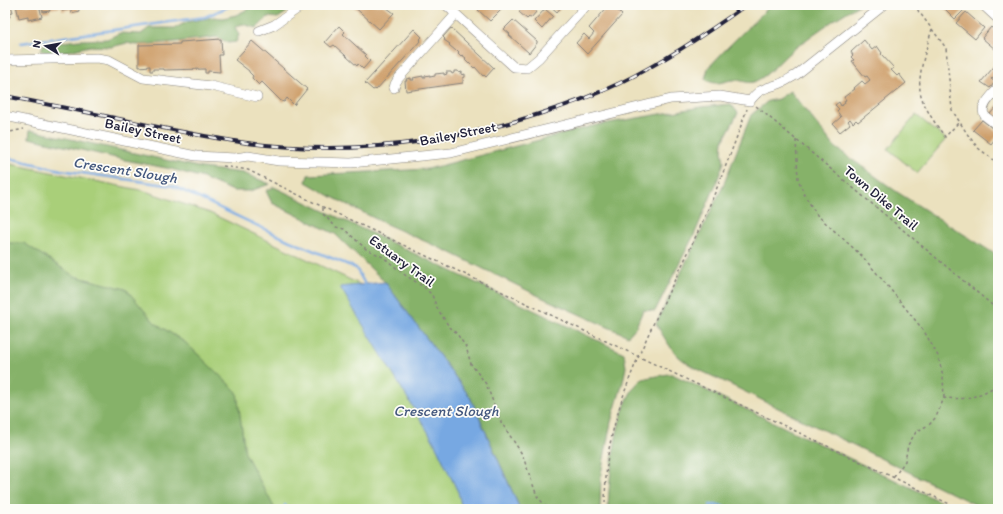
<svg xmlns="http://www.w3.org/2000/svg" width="1003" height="514" font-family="Itim,sans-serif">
<rect width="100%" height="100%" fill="#fdfcf7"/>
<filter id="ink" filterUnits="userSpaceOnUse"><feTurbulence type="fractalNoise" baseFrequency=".025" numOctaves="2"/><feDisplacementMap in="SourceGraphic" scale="8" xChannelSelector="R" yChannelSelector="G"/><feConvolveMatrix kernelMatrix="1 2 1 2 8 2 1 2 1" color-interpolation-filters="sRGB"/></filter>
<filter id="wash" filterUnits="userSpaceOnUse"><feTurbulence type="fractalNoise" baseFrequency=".012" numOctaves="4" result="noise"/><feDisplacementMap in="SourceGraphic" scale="16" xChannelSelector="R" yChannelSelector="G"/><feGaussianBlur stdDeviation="0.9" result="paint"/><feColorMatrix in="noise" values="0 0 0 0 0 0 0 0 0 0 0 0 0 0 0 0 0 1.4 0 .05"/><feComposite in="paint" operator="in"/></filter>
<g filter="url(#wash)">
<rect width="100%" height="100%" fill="#ebe1be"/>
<path fill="#a9cf79" stroke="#66785a" d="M916 115 946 139 917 173 888 149Z
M5 163 145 191 210 213 399 303 532 509H5Z"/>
<path fill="#86b269" stroke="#546a52" d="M256 5H291L287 12 278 18 268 17 257 28 242 24 235 27 239 35 236 42 228 43 217 37 175 42 136 45 127 43 111 47 90 46 60 53H46L41 50 44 44 79 40 107 39 120 33 141 34 149 28H175L187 22 214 17 223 18 236 15Z
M771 5H859C834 19 810 36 788 54 778 63 769 74 758 80 750 85 744 81 737 80 724 79 718 88 705 79L708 68 728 47Z
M790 91 835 147 897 192 998 256V509H984L723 381C708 374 690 367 678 356 669 347 663 335 656 324L723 186 751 115 768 101 778 99Z
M731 104 738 113 723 141 722 151 724 162 716 184 695 233 655 311 643 310 636 327 628 336 543 298 449 252 386 224 332 197 306 182 308 175 428 169 597 125 701 107Z
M30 130 202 168 243 173 270 184 250 191H233L203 178 171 169 125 160 29 138Z
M274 187 624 353 626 367 623 382 611 422 601 474 600 509H520L470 397 385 282 335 234 272 203 266 191Z
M5 243H24L74 276 126 289 155 323 186 343 237 392 245 453 275 509H5Z
M668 374H672L956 509H608C609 479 616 399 641 380 645 377 661 376 668 374Z"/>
<path fill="#77a8e2" stroke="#4c658e" d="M385 282 470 397 520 509H462L458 492 433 440 340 287Z"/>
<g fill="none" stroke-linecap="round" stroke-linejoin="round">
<path stroke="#77a8e2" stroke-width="2.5" d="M21 43 205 17 232 5
M5 157 61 170 173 186 290 241 356 268 366 286
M285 505 287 509
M710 505C715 506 723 504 726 509"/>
</g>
<g id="blocks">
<path fill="#ce9f6a" d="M5 5H11L13 12 9 13 10 17 5 18Z
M16 5H39L42 17 28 20V16L19 18Z
M42 5H78L79 11 71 13V9L62 11V7L49 9 50 11 43 12Z
M352 5H383L394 13 379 29Z
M481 5H492L494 7 496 5H500L503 8 490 21 478 10 482 6Z
M524 5H529L536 11V12L531 18 529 17 527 19 519 12Z
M549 5H563L557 12Z
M609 5H612L622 15 587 54 576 43 584 34 589 39 594 33 589 28Z
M941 5H963L966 8 955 19Z
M545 9 553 16 542 29 534 21Z
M966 12 984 28 975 39 956 23Z
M513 20 537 41V43L529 53 509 35 510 34 504 29Z
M339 26 345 32 343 34 366 55 365 56 370 61 363 69 358 64 357 66 334 45 331 47 325 42Z
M991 27 998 33V45L995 49 982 38Z
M451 28 494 68 486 77 484 75 483 76 475 67 474 68 465 59 466 58 462 55 461 56 458 53 459 52 457 50 456 51 449 45 450 44 444 40 445 39 443 37Z
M414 29 422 37 420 39 421 40 376 90 375 89 373 90 365 83Z
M221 39 222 55H219L220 72 208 71V73H205V69L164 70V69H153V71H150V66L139 67V45L180 44V42Z
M864 40 872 50 877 46 882 53 881 54 894 68 891 70 897 76 899 74 906 83 858 122 856 120 853 123 850 119 848 121 850 124 840 132 833 124 841 117 837 111 839 109 835 105 839 102 841 106 845 103 844 101 846 100 844 97 855 89 854 88 862 81 865 84 870 80 867 76 865 77 852 61 854 60 851 57 853 55 851 52Z
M252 41 307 89 294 105 287 98 284 102 281 101 262 82 259 85 252 78 253 76 249 72V71L235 60Z
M998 62V71L997 72 998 73V78L996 81 992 78 991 79 995 82 990 88 981 82Z
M454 71H458L459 73 462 72V75L465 74V77L463 78V83L406 91 405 81H407L406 79 411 78V80H414L413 78 423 76V78H425V76L430 75V77L435 76V74L444 73V75L447 74 446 72H451L452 74 454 73Z
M998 105V122L989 115Z
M982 120 998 133V135L991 144 973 130Z"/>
</g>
</g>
<g filter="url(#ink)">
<use href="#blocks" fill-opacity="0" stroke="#86827c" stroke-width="1"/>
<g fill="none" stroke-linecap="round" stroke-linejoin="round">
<g stroke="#86827c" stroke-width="10">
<path id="minor" d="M446 5 514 67 527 68 539 58 587 5
M983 5 998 19
M259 31 274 25 303 5
M5 60 97 58 109 60 143 78 211 86 257 97
M394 88 395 84 398 79 456 14
M998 88C993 95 978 107 985 116 989 119 994 123 998 126
M5 116 196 156 235 158 248 156 279 161 351 163 451 153 671 99 720 96 750 101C760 88 764 89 779 84 785 82 790 78 796 75L884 5"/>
</g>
<path stroke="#86827c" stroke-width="1.5" stroke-dasharray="3 3" stroke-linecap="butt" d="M914 5 946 48 952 110 968 135 978 148 998 163
M932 29C927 46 918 73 920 90 921 104 937 126 945 137L959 122
M756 106 998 310
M5 131 10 132 24 129
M796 140 798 179 805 196 817 215 862 256 886 284 924 331 938 356 943 376 944 398
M223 166 248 170 323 207 960 509
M323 208V214L336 227 344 229 366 249 383 257 405 275 424 287 432 295 437 308 448 325 457 334 466 347 471 364 486 384 501 422 522 454 537 496 548 509
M894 477 905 461 908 445 916 432 930 424 936 417 944 398C970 400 976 397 998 385
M605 509C605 491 606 473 608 455 622 372 668 299 701 225 718 187 733 148 747 109"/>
<use href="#minor" stroke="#fff" stroke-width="9"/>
<g stroke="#22223b" stroke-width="4">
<path id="rail" d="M5 96C51 105 97 114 143 124 177 131 212 138 247 143 345 155 442 145 536 115 565 106 593 96 620 83 665 61 706 34 746 5"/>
</g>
<use href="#rail" stroke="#fdfcf7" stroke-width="2.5" stroke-dasharray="8" stroke-linecap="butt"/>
</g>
</g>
<g text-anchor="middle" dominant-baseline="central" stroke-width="3.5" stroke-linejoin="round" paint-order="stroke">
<g font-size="14" fill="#22223b" stroke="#fdfcf7">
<text transform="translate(143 131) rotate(12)">Bailey Street</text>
<text transform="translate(458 134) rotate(-11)">Bailey Street</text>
<text transform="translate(881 198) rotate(40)">Town Dike Trail</text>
<text transform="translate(402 261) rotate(36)">Estuary Trail</text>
</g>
<g font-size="15" font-style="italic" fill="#44587e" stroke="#fdfcf7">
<text transform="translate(125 170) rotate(9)">Crescent Slough</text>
<text x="446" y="411">Crescent Slough</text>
</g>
</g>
<rect width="1003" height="514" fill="none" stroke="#fdfcf7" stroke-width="20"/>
<g transform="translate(46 46) rotate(281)" stroke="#fdfcf7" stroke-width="3" paint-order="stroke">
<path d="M0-3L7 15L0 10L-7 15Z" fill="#22223b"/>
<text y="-6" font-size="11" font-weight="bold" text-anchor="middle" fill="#22223b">N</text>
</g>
</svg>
